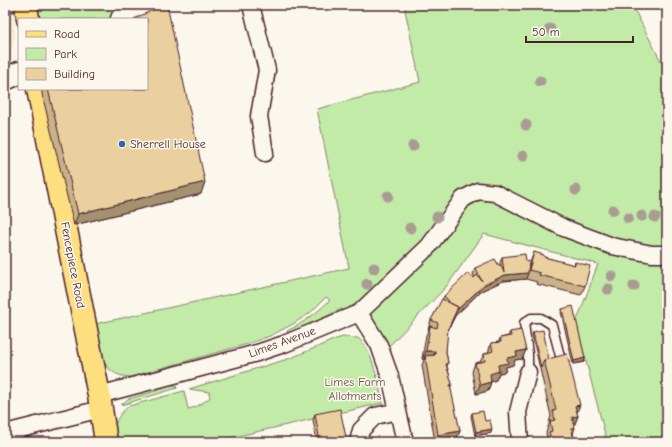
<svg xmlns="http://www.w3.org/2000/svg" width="672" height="447" font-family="'Comic Neue',sans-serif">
<rect width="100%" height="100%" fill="#fbf7ec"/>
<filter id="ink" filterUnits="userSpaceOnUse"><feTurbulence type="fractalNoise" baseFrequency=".025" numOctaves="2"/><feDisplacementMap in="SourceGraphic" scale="8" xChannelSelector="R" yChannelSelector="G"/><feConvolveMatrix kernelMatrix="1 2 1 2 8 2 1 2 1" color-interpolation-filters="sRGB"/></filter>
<g filter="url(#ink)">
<path fill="#f6ebd5" d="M5 5H13L15 35 13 46 5 57Z"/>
<path fill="#c1eba7" stroke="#868569" d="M33 5H133L107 19H36Z
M404 5H632L667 73V442H607L576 323 598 264 484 234 446 287 389 346 341 309 313 323 288 334 287 331C303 323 317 313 330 300L326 297 310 313 293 324 270 336 247 344 130 377C99 375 100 349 95 324L349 268 317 109 420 82Z
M343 337 358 338C373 350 378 384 383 403L212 442H115C113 426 116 416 129 406L184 391 188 409 196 407 210 398 209 392 189 389 291 358 336 339Z
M176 385 177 388 121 405 128 399Z"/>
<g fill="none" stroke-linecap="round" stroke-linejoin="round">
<g stroke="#4a1f2b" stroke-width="11">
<path id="service" d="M5 11 14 5
M528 372V354L524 323 531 318H541L552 325 560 356"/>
</g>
<g stroke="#4a1f2b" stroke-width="19">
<path id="minor" d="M251 5 267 70 259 116 265 153
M359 313 379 345 390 376 405 442
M99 395 257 353 284 344 359 313 429 246 463 199 478 191 495 193 564 228 612 246 652 254H667
M5 433 101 409
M358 442 361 430 375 416 398 411
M520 442 518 412 528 372"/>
</g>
<g stroke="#4a1f2b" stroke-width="25">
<path id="secondary" d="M122 19 148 5
M5 79 19 73"/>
</g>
<g stroke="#4a1f2b" stroke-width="25">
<path id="primary" d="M26 5 28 19
M38 89 99 395 106 442"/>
</g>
<use href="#service" stroke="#fbf7ec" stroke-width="8"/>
<use href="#minor" stroke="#fbf7ec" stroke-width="16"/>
<use href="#secondary" stroke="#fbf7ec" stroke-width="22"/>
<use href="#primary" stroke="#fedf80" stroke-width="22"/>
</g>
<g fill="#aa9c93">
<circle cx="550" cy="29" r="5.5"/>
<circle cx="540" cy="81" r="5.5"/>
<circle cx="526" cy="125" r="5.5"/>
<circle cx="413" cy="146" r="5.5"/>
<circle cx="523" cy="156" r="5.5"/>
<circle cx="576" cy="190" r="5.5"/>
<circle cx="388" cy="196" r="5.5"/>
<circle cx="613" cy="210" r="5.5"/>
<circle cx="642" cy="216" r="5.5"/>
<circle cx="437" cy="217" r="5.5"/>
<circle cx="655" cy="217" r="5.5"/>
<circle cx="628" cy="218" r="5.5"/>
<circle cx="410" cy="228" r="5.5"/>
<circle cx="374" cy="268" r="5.5"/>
<circle cx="612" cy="276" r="5.5"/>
<circle cx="367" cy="284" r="5.5"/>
<circle cx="634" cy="286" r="5.5"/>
<circle cx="608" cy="289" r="5.5"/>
</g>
<path fill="#c9b289" stroke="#4a1f2b" d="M42 89H147L201 194 74 225 42 94Z
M534 252 544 257 574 265 575 262 585 286 581 295 536 284 537 282 526 279 503 281 481 291 455 316 447 332 446 352 448 363 447 366 452 384 450 389 460 431 456 440 445 442H435L422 365 424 360 422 359 426 335 429 329H428L431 320 442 300 444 296 474 278H475L473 274 475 268 500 265V263L502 257 526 262 528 268Z
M562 309 585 358 584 362 573 364 561 312Z
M510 332 526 350 522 359 515 360 513 365 506 367 505 372 499 373 496 380 491 382 488 391 476 394 472 372 475 363 480 362 484 354 488 353 491 343 499 342 500 338 508 336Z
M533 332 549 359 577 413 578 416 574 426 573 433 575 442H545L547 438 546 433 549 424V422L551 416 532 335Z
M472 413 485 421 491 433 475 436 471 416Z
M315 414 347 442H317L313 420Z"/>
<path fill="#a4916f" stroke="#4a1f2b" d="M205 182 201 194 74 225 78 214Z
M528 273 526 279 503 281 481 291 455 316 444 338 448 329 457 310 484 285 505 275Z
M526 350 522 359 515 360 513 365 506 367 505 372 499 373 496 380 486 383 490 374 498 365 516 352Z
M426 351H435L432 360 425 356 424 360 422 359Z
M585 358 584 362 573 364 574 361Z
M491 382 488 391 476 394 480 385Z
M580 405 575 417V406Z
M578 416 573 428 572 417Z
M571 428H575L571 439Z
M492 429 491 433 475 436 476 432Z
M460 431 456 440 445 442H436L438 435Z"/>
<path fill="#eacf9f" stroke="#4a1f2b" d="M163 5H167L205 182 78 214 48 89H147V19H134Z
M534 252 544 255V257L575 265V262L590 266 585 286 539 275 540 273 529 270Z
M525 254 526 262 529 261 528 273 505 275 484 285 457 310 458 307 448 302 449 301 444 296 468 273 474 278 477 275 482 281 475 268 495 259 499 266 501 265 504 273 502 257Z
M442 299 458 307 448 329 446 352 448 363 446 364 452 384 450 385 460 431 438 435 425 356 435 355V351H426L430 326 437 328 438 323 431 320Z
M573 306 585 358 574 361 562 309Z
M521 330 526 350 516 352 517 356 507 358 508 363 498 365 499 371 490 374 491 382 480 385 475 363 485 361 484 354 493 351 491 343 501 342 500 338 511 336 510 332Z
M543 330 549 359 544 360 541 368 533 332Z
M567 354 580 405 575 406 578 416 572 417 575 428H571L575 442H552L549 432 552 431 550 421 555 420 553 411 556 410 544 360Z
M340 409 347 442H320L315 414Z
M483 411 485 421 490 420 492 429 476 432 472 413Z"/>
</g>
<circle fill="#1f6fb2" stroke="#fbf7ec" stroke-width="1.5" cx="122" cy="144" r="4"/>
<g text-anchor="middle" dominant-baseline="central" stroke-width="3" stroke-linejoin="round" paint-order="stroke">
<g font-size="12" fill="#4a1f2b" stroke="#fbf7ec" text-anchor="start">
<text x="130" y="144">Sherrell House</text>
</g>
<g font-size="12" fill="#4a1f2b" stroke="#fbf7ec">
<text transform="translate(73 265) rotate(79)">Fencepiece Road</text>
<text transform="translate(282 342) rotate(-20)">Limes Avenue</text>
</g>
<g font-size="12" fill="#68524a" stroke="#fbf7ec">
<text x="355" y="382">Limes Farm<tspan x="355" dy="14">Allotments</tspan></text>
</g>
</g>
<rect width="672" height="447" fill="none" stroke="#fbf7ec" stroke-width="20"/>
<rect x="10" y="10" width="652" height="427" fill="none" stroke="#4a1f2b" stroke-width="1.5" filter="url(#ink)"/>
<rect x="18" y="18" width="130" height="72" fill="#fbf7ec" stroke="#b4a19f"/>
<rect x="26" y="31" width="20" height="6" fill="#fedf80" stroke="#b4a19f"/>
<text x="54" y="38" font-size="12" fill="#4a1f2b">Road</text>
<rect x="26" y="48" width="20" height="12" fill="#c1eba7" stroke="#b4a19f"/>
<text x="54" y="58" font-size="12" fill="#4a1f2b">Park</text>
<rect x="26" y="68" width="20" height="12" fill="#eacf9f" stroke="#b4a19f"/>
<text x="54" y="78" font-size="12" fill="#4a1f2b">Building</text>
<path d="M526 36v6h107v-6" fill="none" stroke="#4a1f2b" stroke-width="2"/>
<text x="532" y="36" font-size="12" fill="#4a1f2b" stroke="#fbf7ec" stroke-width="3" paint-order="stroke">50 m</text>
</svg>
